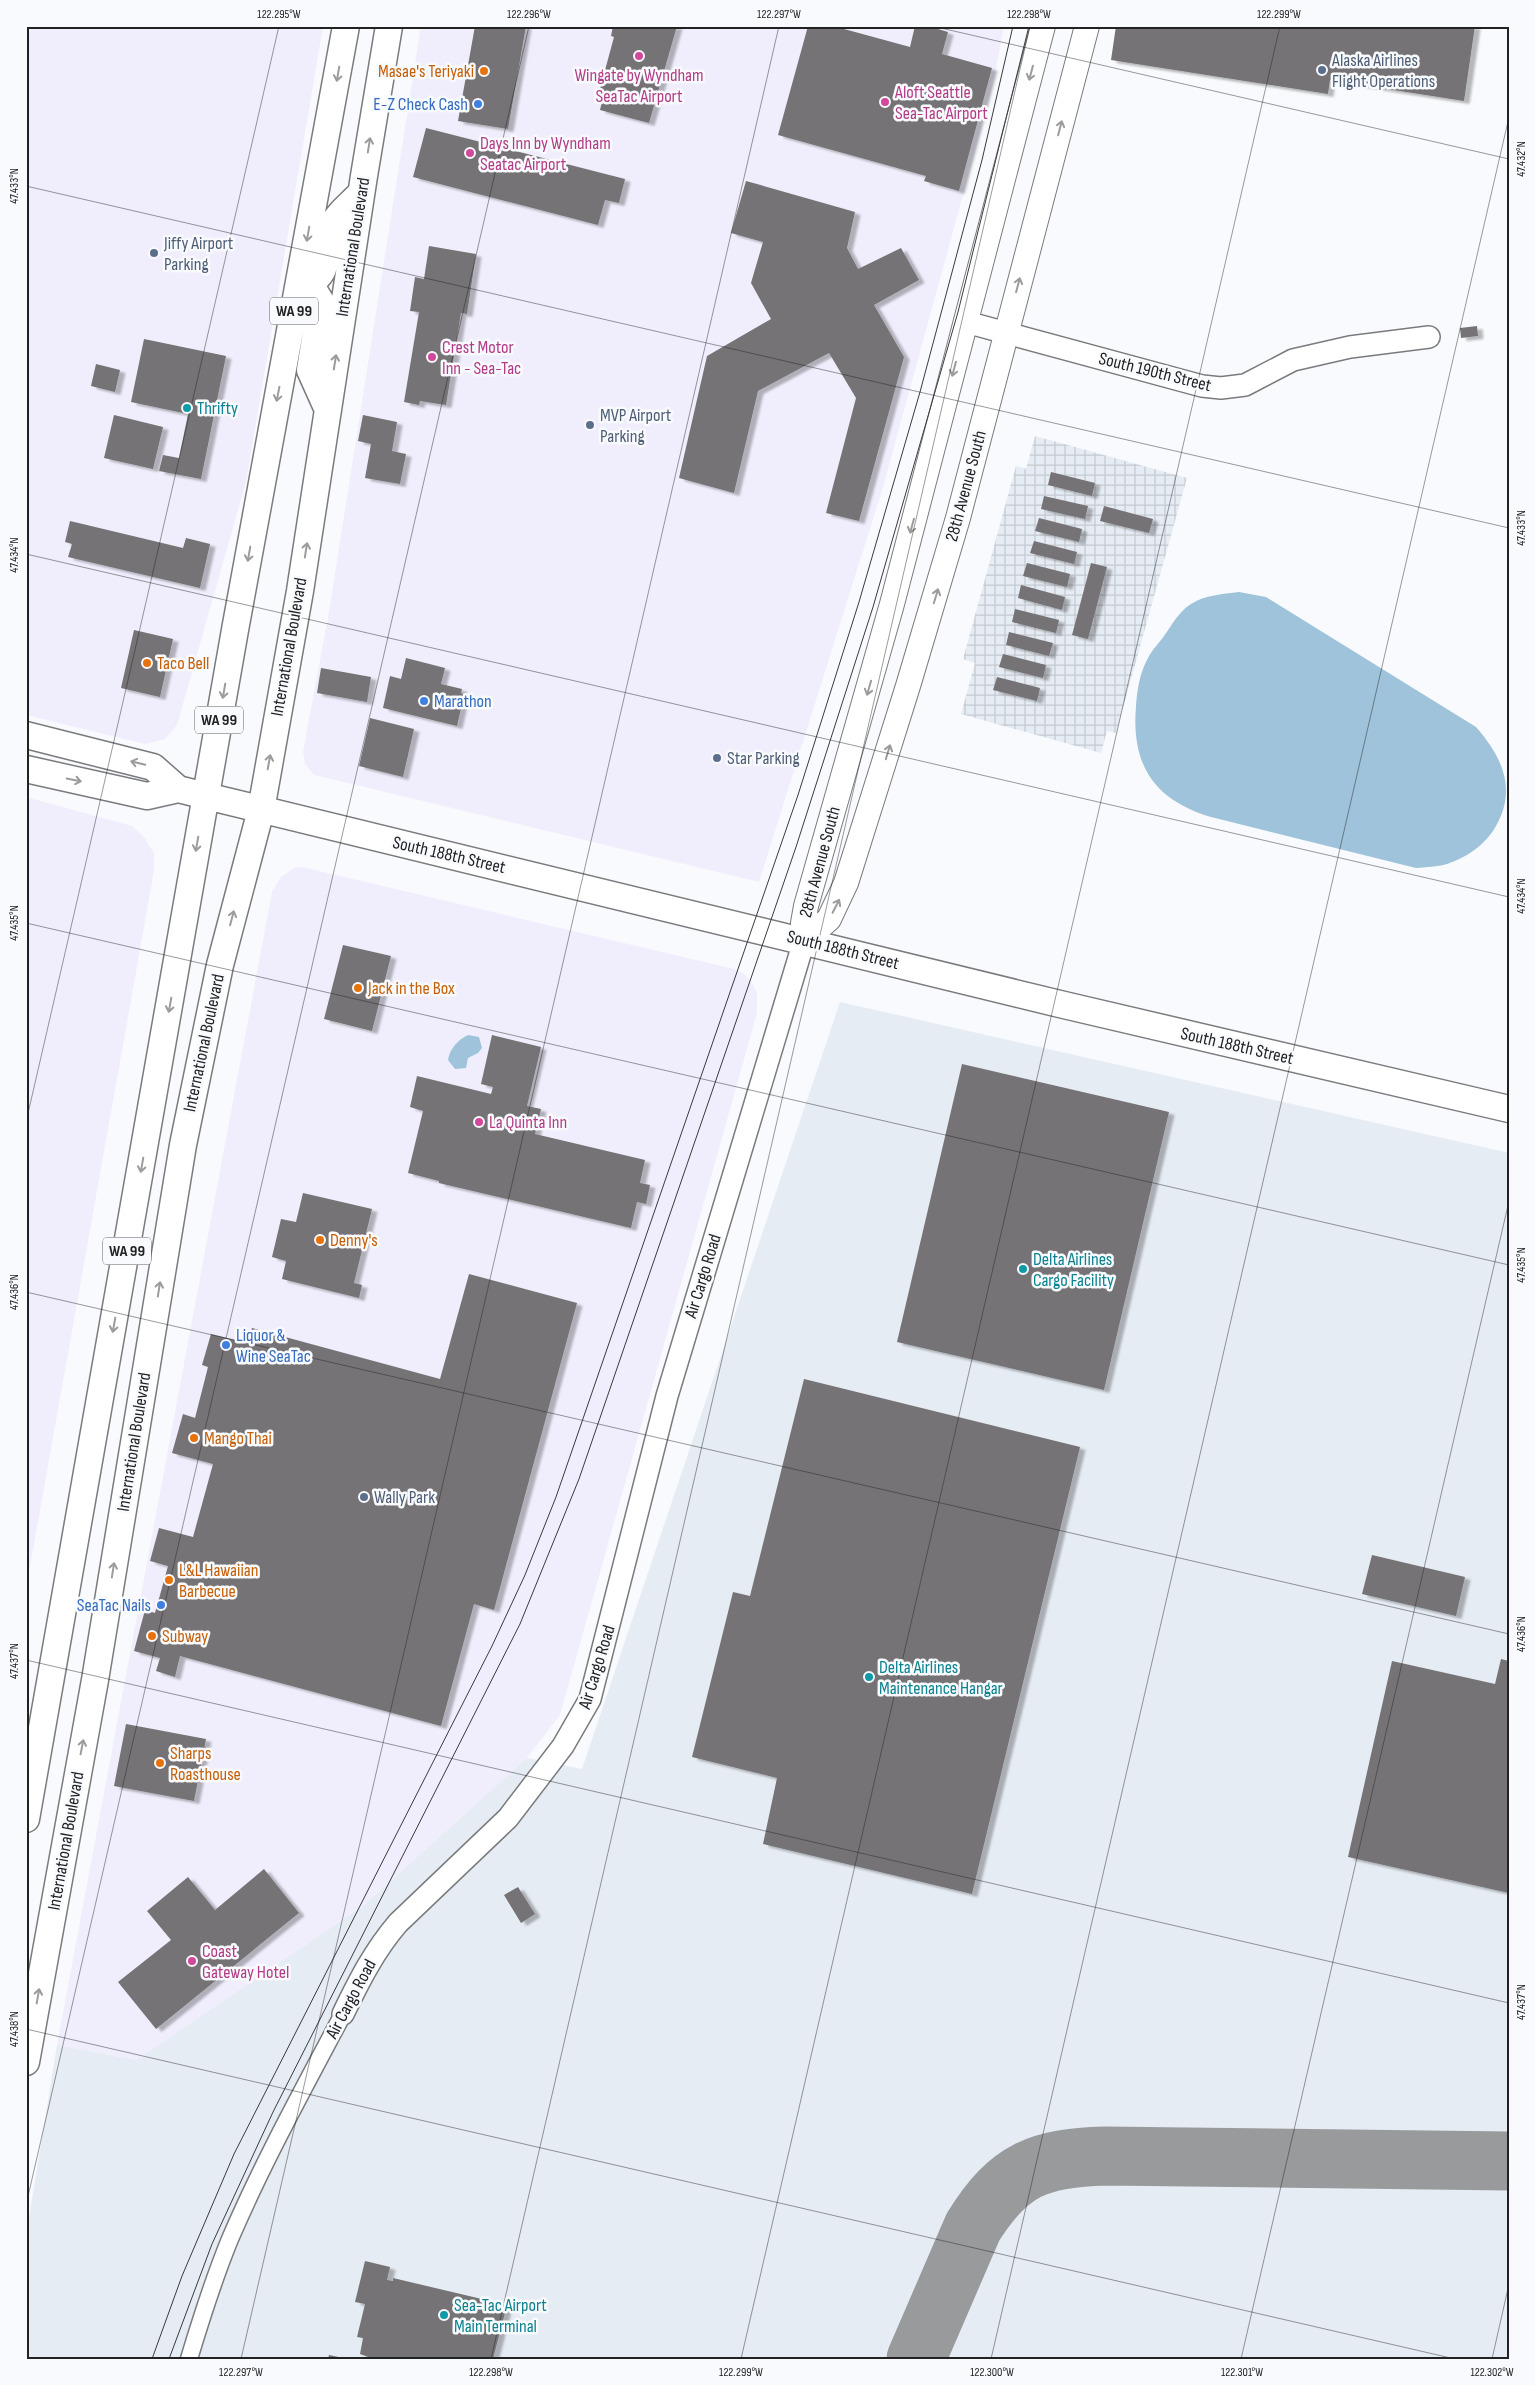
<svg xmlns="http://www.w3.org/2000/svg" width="1535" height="2385" font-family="'Sofia Sans Condensed',sans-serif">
<defs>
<pattern id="industrial-grid" width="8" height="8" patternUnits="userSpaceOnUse" patternTransform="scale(1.25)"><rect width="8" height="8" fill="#e6ecf4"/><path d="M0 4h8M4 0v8" fill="none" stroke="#c5cad1"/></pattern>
<filter id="shadow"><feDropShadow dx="5.5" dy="3" stdDeviation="1" flood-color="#0004"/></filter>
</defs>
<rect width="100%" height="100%" fill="#f8fafd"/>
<path fill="#f0eefc" d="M26 26H323L246 482 177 725 165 739 145 744 26 715Z
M421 26H1004L991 93 883 487 759 882 319 776 313 774 305 764 303 752 329 612Z
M26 797 132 826 144 837 154 853V871L26 1589Z
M302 867 734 969 743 973 751 981 757 993V1013L560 1715 527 1758 363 1906 136 2060 57 2045 272 892 280 878 294 868Z"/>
<path fill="url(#industrial-grid)" d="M1035 436 1187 478 1116 733 1107 731 1101 753 961 714 975 663 963 659 1016 466 1026 469Z"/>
<path fill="#e6ecf4" d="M840 1002 1509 1153V2359H26V2236L57 2045 136 2060 363 1906 527 1758 582 1769Z"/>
<path fill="#9ec3da" d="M1239 592 1266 597 1476 727C1504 759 1518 792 1493 831 1482 847 1465 858 1447 864 1437 867 1426 867 1416 868L1211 817C1154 800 1131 765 1136 706 1137 690 1140 672 1148 658 1152 650 1159 643 1164 636 1171 626 1180 610 1191 604 1205 595 1223 594 1239 592Z
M468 1035 479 1037 482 1048 478 1053 468 1058 466 1068 455 1069 448 1060C450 1048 458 1040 468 1035Z"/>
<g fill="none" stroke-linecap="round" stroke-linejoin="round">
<path stroke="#999a9c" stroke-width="59" d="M916 2359 973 2227C1009 2169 1039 2158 1105 2156L1509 2161"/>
</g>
<path fill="#757374" filter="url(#shadow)" d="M475 26H526L508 129 458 121Z
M613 26H677L649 123 600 110 603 97 598 96 614 37 611 36Z
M808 26H833L910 47 915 26H928L948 32 942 54 992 68 959 191 924 181 926 176 778 135Z
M1116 26H1475L1464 101 1330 80 1328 94 1111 60Z
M426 128 625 179 619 203 605 200 598 225 413 177Z
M746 181 855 212 847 248 858 269 901 248 919 280 874 305 904 357 859 521 826 513 856 398 829 353 758 391 734 493 679 478 707 356 771 319 751 283 763 242 731 233Z
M429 246 476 254 467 314 461 313 446 405 420 401 419 405 404 402 419 312 410 311 415 277 424 279Z
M1477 326 1478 336 1461 338 1460 328Z
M144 339 226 356 201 479 159 471 163 455 179 458 188 414 131 402Z
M96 364 120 370 115 392 91 386Z
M114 415 163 427 153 469 104 458Z
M363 415 397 422 392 451 406 454 400 484 365 478 371 444 358 441Z
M1051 472 1095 483 1092 496 1048 485Z
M1044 496 1088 506 1085 519 1041 509Z
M1104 506 1153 519 1149 533 1100 521Z
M1039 518 1082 529 1079 542 1035 531Z
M70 521 183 548 186 538 210 544 200 588 68 557 72 544 65 542Z
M1034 541 1077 552 1074 564 1030 553Z
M1027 563 1070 574 1067 587 1023 576Z
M1091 563 1107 567 1088 639 1072 635Z
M1021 585 1065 597 1062 610 1018 598Z
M1015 609 1059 620 1056 633 1012 622Z
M134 630 173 639 160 697 121 688Z
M1009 632 1053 643 1049 656 1006 645Z
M1003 654 1046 665 1043 678 999 667Z
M406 658 445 668 441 684 462 689 461 693 464 695 457 726 383 708 390 676 401 679Z
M321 668 371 677 367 702 317 693Z
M997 677 1040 688 1037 701 993 690Z
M370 718 414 729 403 777 359 766Z
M343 945 391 956 372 1031 324 1019Z
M492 1035 541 1047 527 1106 541 1109 535 1134 645 1160 640 1183 650 1185 646 1204 637 1202 631 1228 439 1183V1181L408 1173 423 1111 410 1107 417 1076 491 1094 493 1087 481 1084Z
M962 1064 1169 1112 1104 1390 897 1342Z
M303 1193 372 1209 354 1283 362 1285 359 1298 282 1279 286 1261 272 1257 281 1219 296 1222Z
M469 1274 577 1303 494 1610 474 1604 441 1726 180 1656 175 1677 156 1671 160 1658 134 1651 145 1610 155 1613 168 1566 150 1561 159 1528 193 1537 213 1464 172 1453 183 1414 195 1418 208 1367 202 1365 211 1334 247 1343 252 1328 440 1379Z
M804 1379 1080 1447 972 1894 763 1844 777 1778 692 1757 733 1592 750 1596Z
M1372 1555 1465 1577 1456 1616 1362 1594Z
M1501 1659 1509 1661V1893L1348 1857 1392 1661 1495 1684Z
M126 1724 206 1739 194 1801 114 1786Z
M264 1869 299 1913 156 2029 118 1982 171 1940 147 1911 188 1877 215 1910Z
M518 1887 535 1914 521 1923 504 1895Z
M365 2261 390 2267 387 2280 393 2281V2278L507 2305 493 2359H374L360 2354 363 2338 357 2337 365 2304 355 2302Z
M329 2355 343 2358V2359H328Z"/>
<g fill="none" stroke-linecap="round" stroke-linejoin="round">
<g stroke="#797b7d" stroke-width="19">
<path id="minor" d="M189 2359C201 2319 214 2278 230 2239 263 2162 304 2088 343 2014"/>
</g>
<g stroke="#797b7d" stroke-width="24">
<path id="tertiary" d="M966 322 1202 386 1221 388 1245 385 1293 360 1350 347 1429 337
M343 2014C359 1981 374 1951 398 1923L508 1818 563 1746 590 1699 667 1396 804 941"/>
</g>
<g stroke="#797b7d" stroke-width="26">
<path id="secondary" d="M804 941 829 919 846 883 908 686 958 518 1087 26
M804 941 803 923 806 906 892 604 1043 26"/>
</g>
<g stroke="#797b7d" stroke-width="29">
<path id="primary" d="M299 285 315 292 321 302 310 370 328 410
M299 285C335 280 322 248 332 226 337 214 353 202 361 193
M26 735 153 767 178 789 206 796 1064 1005 1509 1109
M26 769 147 796 178 789
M26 1819 235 630 346 26
M26 2062 95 1680 183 1145 220 965 261 810 300 591 364 176 389 26"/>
</g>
<use href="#minor" stroke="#fff" stroke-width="16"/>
<use href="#tertiary" stroke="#fff" stroke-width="21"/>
<use href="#secondary" stroke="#fff" stroke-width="24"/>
<use href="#primary" stroke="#fff" stroke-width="26"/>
<path stroke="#3a3a3c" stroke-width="1" d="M152 2359 182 2276 234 2154 492 1646 525 1575 556 1497 798 795 859 602 920 392 982 160 1013 26
M169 2359 212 2244 273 2112 520 1624 579 1479 796 847 873 607 958 312 1029 26"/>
</g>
<defs><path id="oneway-shaft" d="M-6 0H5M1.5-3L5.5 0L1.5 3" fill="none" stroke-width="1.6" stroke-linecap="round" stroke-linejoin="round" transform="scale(1.25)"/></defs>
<g stroke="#9c9c9c">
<use href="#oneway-shaft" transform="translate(1031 73) rotate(105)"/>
<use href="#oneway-shaft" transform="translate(338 74) rotate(100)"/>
<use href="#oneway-shaft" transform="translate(1060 128) rotate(-75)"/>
<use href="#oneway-shaft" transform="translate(369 145) rotate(-81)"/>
<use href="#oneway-shaft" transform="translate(308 234) rotate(100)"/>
<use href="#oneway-shaft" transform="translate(1018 285) rotate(-75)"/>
<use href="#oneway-shaft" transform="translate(335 362) rotate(-81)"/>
<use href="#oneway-shaft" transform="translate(954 369) rotate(105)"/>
<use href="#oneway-shaft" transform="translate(278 394) rotate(101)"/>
<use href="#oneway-shaft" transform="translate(912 526) rotate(105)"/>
<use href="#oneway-shaft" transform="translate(306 550) rotate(-81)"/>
<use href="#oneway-shaft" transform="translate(249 554) rotate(100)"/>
<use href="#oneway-shaft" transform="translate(936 596) rotate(-73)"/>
<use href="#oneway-shaft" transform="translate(869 688) rotate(106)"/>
<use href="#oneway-shaft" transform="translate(224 691) rotate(100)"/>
<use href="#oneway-shaft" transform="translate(888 752) rotate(-73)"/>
<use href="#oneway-shaft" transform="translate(269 762) rotate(-80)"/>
<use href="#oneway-shaft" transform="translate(138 763) rotate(-166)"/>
<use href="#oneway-shaft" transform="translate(74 780) rotate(12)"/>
<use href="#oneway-shaft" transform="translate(197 844) rotate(100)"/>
<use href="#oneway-shaft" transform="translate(836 906) rotate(-63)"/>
<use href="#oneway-shaft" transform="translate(232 918) rotate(-75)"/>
<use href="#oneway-shaft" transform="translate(170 1005) rotate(100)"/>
<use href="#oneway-shaft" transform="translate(142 1165) rotate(100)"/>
<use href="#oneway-shaft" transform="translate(159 1289) rotate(-81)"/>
<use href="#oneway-shaft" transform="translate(114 1325) rotate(100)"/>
<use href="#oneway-shaft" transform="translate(113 1570) rotate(-81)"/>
<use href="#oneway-shaft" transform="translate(82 1747) rotate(-79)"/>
<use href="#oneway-shaft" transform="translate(38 1996) rotate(-80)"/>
</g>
<path fill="none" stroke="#222223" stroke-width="1" stroke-opacity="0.45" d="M932 26 1509 159M26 38 29 26M26 186 1509 528M26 554 1509 897M26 923 1509 1265M26 1122 279 26M26 1292 1509 1634M26 1660 1509 2003M26 2029 1455 2359M26 2205 529 26M241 2359 779 26M491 2359 1030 26M741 2359 1280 26M991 2359 1509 117M1241 2359 1509 1201M1492 2359 1509 2284"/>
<g fill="#d1479c" stroke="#f8fafd" stroke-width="2">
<circle cx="639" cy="56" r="5"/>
<circle cx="885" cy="102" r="5"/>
<circle cx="470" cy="153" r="5"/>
<circle cx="432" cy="357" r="5"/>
<circle cx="479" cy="1122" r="5"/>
<circle cx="192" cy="1961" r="5"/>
</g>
<g fill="#5c6f8a" stroke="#f8fafd" stroke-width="2">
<circle cx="1322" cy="70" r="5"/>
<circle cx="154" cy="253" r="5"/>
<circle cx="590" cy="425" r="5"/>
<circle cx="717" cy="758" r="5"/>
<circle cx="364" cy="1497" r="5"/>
</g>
<g fill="#e8710a" stroke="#f8fafd" stroke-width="2">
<circle cx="484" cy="71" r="5"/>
<circle cx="147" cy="663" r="5"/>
<circle cx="358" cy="988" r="5"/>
<circle cx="320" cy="1240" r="5"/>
<circle cx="194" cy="1438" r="5"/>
<circle cx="169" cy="1580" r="5"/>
<circle cx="152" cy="1636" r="5"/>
<circle cx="160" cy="1763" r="5"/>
</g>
<g fill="#3f7fe0" stroke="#f8fafd" stroke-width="2">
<circle cx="478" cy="104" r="5"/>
<circle cx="424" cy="701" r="5"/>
<circle cx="226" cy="1345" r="5"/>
<circle cx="161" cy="1605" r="5"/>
</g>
<g fill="#0f9aa8" stroke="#f8fafd" stroke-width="2">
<circle cx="187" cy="408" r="5"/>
<circle cx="1023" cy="1269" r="5"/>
<circle cx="869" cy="1677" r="5"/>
<circle cx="444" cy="2315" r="5"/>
</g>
<g text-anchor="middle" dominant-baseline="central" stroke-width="5" stroke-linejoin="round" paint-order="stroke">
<g fill="#f8fafd" stroke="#626364" stroke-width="1">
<rect x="270" y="297.5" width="48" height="27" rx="4"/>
<rect x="195" y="706.5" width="48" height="27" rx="4"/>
<rect x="103" y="1237.5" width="48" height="27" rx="4"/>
</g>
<g font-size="16" font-weight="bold" fill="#222223">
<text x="294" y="311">WA 99</text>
<text x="219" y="720">WA 99</text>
<text x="127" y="1251">WA 99</text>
</g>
<g font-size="18" fill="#4e5e75" stroke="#f8fafd" text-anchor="start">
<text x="1332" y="60">Alaska Airlines<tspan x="1332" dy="21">Flight Operations</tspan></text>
<text x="164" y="243">Jiffy Airport<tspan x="164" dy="21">Parking</tspan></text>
<text x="600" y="415">MVP Airport<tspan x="600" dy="21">Parking</tspan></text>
<text x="727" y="758">Star Parking</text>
<text x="374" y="1497">Wally Park</text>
</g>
<g font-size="18" fill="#c56008" stroke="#f8fafd" text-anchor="start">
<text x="474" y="71" text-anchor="end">Masae's Teriyaki</text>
<text x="157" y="663">Taco Bell</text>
<text x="368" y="988">Jack in the Box</text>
<text x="330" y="1240">Denny's</text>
<text x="204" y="1438">Mango Thai</text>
<text x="179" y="1570">L&amp;L Hawaiian<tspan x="179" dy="21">Barbecue</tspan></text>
<text x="162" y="1636">Subway</text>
<text x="170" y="1753">Sharps<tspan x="170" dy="21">Roasthouse</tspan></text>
</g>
<g font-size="18" fill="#b23c85" stroke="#f8fafd" text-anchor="start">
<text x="639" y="75" text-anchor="middle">Wingate by Wyndham<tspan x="639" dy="21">SeaTac Airport</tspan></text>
<text x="895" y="92">Aloft Seattle<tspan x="895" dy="21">Sea-Tac Airport</tspan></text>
<text x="480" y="143">Days Inn by Wyndham<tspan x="480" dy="21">Seatac Airport</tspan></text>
<text x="442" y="347">Crest Motor<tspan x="442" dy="21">Inn - Sea-Tac</tspan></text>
<text x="489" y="1122">La Quinta Inn</text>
<text x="202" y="1951">Coast<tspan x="202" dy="21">Gateway Hotel</tspan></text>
</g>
<g font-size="18" fill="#366cbe" stroke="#f8fafd" text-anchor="end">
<text x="468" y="104">E-Z Check Cash</text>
<text x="434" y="701" text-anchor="start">Marathon</text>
<text x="236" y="1335" text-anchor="start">Liquor &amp;<tspan x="236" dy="21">Wine SeaTac</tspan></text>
<text x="151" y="1605">SeaTac Nails</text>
</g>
<g font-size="18" fill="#222223" stroke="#f8fafd">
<text transform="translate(353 247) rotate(-81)">International Boulevard</text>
<text transform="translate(1155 372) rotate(14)">South 190th Street</text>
<text transform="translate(966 486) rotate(-75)">28th Avenue South</text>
<text transform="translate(289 647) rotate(-80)">International Boulevard</text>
<text transform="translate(449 855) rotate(13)">South 188th Street</text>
<text transform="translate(820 862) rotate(-75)">28th Avenue South</text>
<text transform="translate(843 950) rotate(14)">South 188th Street</text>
<text transform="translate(204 1043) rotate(-78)">International Boulevard</text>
<text transform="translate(1237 1046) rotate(13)">South 188th Street</text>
<text transform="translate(703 1276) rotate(-73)">Air Cargo Road</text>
<text transform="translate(134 1442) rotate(-81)">International Boulevard</text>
<text transform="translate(597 1667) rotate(-73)">Air Cargo Road</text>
<text transform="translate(66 1841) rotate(-80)">International Boulevard</text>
<text transform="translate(351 1999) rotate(-62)">Air Cargo Road</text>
</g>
<g font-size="18" fill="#0d838f" stroke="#f8fafd" text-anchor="start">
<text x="197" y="408">Thrifty</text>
<text x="1033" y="1259">Delta Airlines<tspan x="1033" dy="21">Cargo Facility</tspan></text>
<text x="879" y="1667">Delta Airlines<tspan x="879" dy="21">Maintenance Hangar</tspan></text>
<text x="454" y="2305">Sea-Tac Airport<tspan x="454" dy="21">Main Terminal</tspan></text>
</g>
</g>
<rect width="1535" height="2385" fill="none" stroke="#f8fafd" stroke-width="55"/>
<rect x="28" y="28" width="1480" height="2330" fill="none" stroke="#222223" stroke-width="2"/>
<g font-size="12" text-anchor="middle" fill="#222223">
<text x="279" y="18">122.295°W</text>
<text x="529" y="18">122.296°W</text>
<text x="779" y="18">122.297°W</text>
<text x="1029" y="18">122.298°W</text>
<text x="1279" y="18">122.299°W</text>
<text transform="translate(1521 159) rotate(-90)" y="4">47.432°N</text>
<text transform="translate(14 186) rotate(-90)" y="4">47.433°N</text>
<text transform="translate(1521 528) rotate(-90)" y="4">47.433°N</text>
<text transform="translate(14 555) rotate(-90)" y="4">47.434°N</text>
<text transform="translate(1521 896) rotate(-90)" y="4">47.434°N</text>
<text transform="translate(14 923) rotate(-90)" y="4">47.435°N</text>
<text transform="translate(1521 1265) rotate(-90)" y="4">47.435°N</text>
<text transform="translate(14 1292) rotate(-90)" y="4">47.436°N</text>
<text transform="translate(1521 1634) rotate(-90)" y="4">47.436°N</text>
<text transform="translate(14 1661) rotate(-90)" y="4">47.437°N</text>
<text transform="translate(1521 2002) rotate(-90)" y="4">47.437°N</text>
<text transform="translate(14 2029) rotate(-90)" y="4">47.438°N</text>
<text x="241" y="2376">122.297°W</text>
<text x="491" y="2376">122.298°W</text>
<text x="741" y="2376">122.299°W</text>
<text x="992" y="2376">122.300°W</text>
<text x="1242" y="2376">122.301°W</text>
<text x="1492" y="2376">122.302°W</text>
</g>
</svg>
